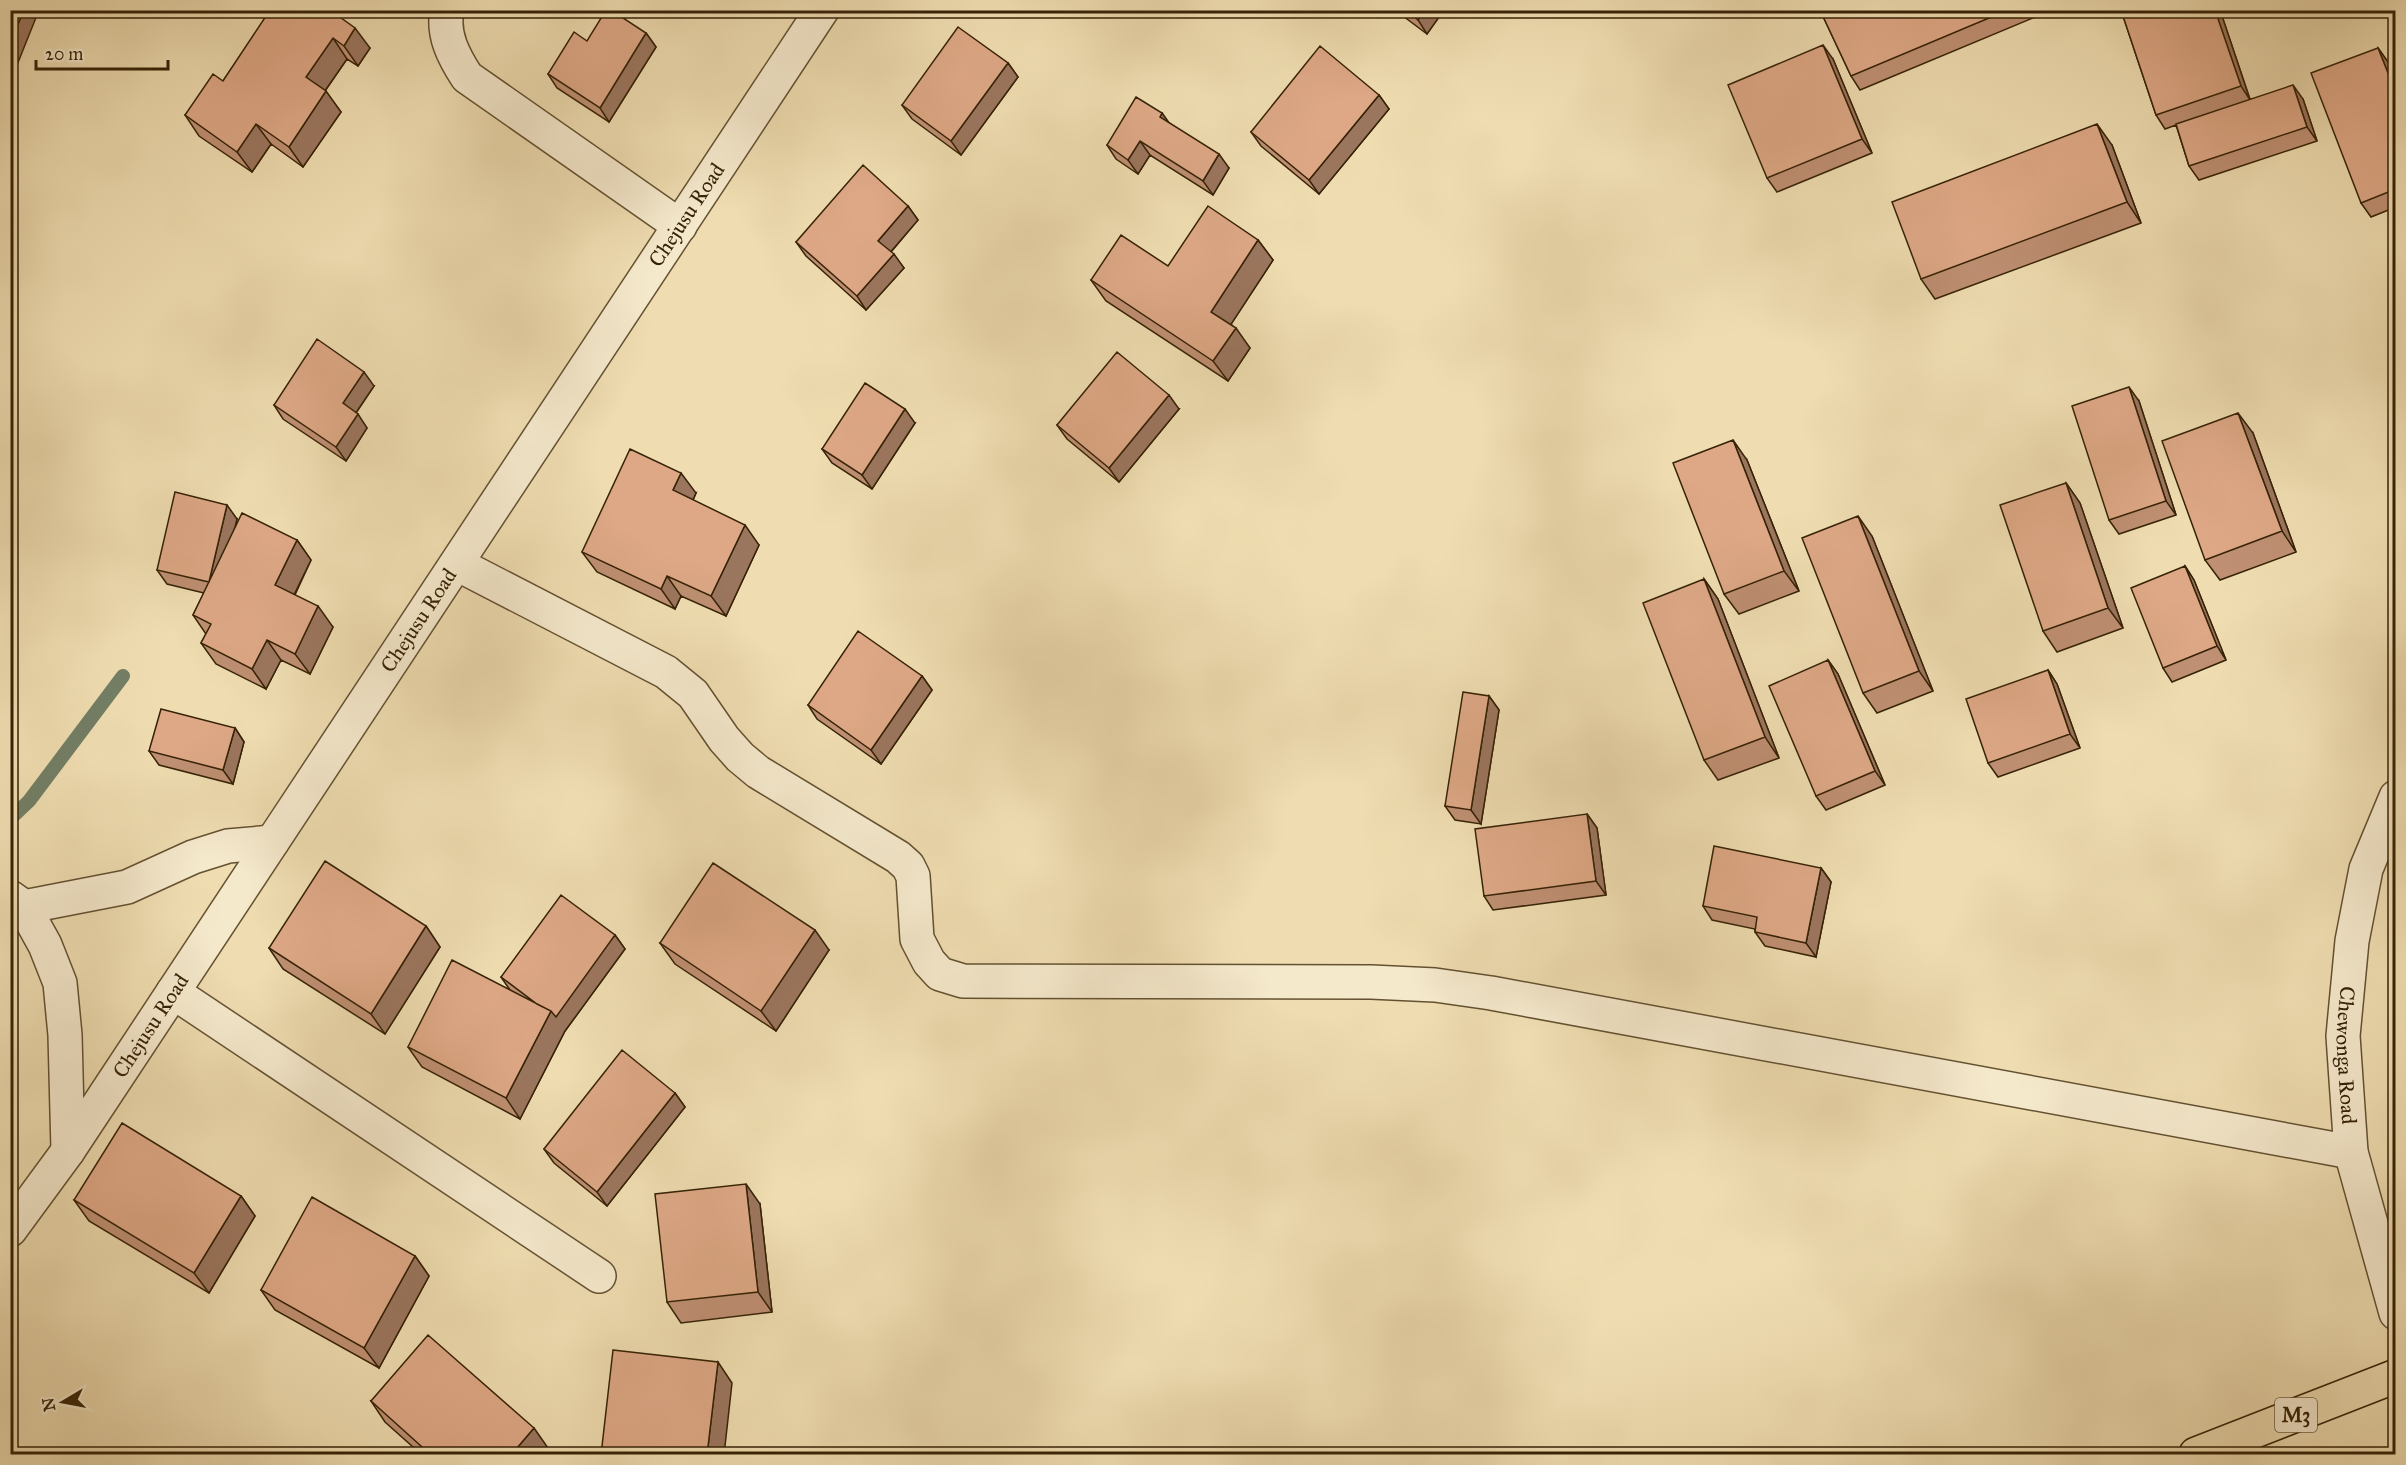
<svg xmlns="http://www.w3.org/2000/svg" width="2406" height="1465" font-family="'IM FELL Great Primer',serif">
<rect width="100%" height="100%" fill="#efddb1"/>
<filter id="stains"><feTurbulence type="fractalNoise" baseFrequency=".00333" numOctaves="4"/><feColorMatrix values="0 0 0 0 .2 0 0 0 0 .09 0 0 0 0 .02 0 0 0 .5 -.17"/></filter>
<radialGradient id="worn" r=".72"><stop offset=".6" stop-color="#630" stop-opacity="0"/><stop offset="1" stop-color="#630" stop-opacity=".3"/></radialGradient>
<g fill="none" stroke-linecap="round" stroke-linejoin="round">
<path stroke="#737f66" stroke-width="14" d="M10 819 29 801 123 676"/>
<g stroke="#645131" stroke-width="36">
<g id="street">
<path d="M447 10C442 35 454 57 467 77L680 226"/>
<path d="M457 564 666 672 693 694 724 739 740 757 758 772 898 857 908 866 913 876 917 939 929 962 940 974 963 981 1371 982 1435 985 1491 993 2351 1152"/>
<path id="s1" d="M2396 797 2366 869 2352 941 2343 1036 2351 1152 2396 1313"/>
<path d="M10 897 24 907 45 945 60 983 65 1035 68 1151"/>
<path d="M24 907 127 887 193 857 228 846 272 842"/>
<path d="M173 992 599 1276"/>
<path id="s2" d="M10 1230 68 1151 822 10"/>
</g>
</g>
<g stroke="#362206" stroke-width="36">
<path id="highway" d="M2196 1454 2396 1376"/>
</g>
<use href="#street" stroke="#f5e9cc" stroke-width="33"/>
<use href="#highway" stroke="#efddb1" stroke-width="33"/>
</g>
<path fill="#bf9073" stroke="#362206" stroke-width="1.5" d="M261 10H330L370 48 358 66 347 59 325 91 341 112 303 167 271 144 252 172 199 136 185 115 223 81 266 17Z
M1395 10H1444L1427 34Z
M1820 10H2052L1860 90 1851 76Z
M2121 10H2220L2250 99H2303L2317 141 2199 180 2189 166 2176 125 2165 129 2156 115Z
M646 33 656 47 609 122 557 88 548 74Z
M2378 48 2388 62 2396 82V207L2371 217 2361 203Z
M1833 59 1872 153 1777 192 1767 178Z
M1008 63 1018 77 961 155 912 119 902 105Z
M1379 95 1389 109 1319 194 1261 146 1251 132Z
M1162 113 1168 122 1229 168 1213 195 1150 155 1138 174 1116 159 1107 145Z
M2112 145 2141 223 1935 299 1921 279Z
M908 206 918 220 891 252 904 268 866 310 806 256 796 242Z
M1258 240 1273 260 1231 324 1250 348 1228 381 1106 301 1091 280 1168 266Z
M374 386 356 413 367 428 346 461 283 419 274 405Z
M2139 401 2176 515 2119 534 2109 520Z
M1179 409 1119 482 1067 439 1057 425Z
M915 423 872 489 832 463 822 449Z
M2253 433 2296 552 2220 580 2205 560Z
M1747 460 1799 591 1739 614 1724 594Z
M2066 483 2080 503 2123 628 2057 652 2043 631Z
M696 493 693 500 759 545 726 616 681 596 675 609 597 572 582 552Z
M237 519 235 529 297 540 311 560 295 595 333 627 310 674 281 660 266 689 216 664 201 643 206 634 193 615 204 593 167 584 157 570Z
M1872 536 1933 691 1877 713 1863 693Z
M2185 566 2194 580 2226 660 2172 682 2163 668Z
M1704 579 1718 599 1779 758 1718 780 1704 760Z
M1828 660 1838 674 1885 785 1826 810 1816 796Z
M2048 670 2057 684 2080 748 1998 777 1988 763Z
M922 676 932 690 881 764 817 719 808 705Z
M1489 696 1499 710 1481 824 1455 820 1445 806Z
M235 728 244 742 233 784 159 765 149 751Z
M1587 814 1597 828 1606 895 1493 910 1484 896Z
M1821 868 1831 882 1816 957 1765 946 1755 932V929L1712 920 1703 906Z
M426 926 440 947 385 1034 283 969 269 948Z
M615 935 625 949 565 1031 520 1119 422 1067 408 1047 510 990 501 977Z
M660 943 829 950 776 1031 675 964Z
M675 1093 685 1107 607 1206 554 1163 544 1149Z
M241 1196 255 1216 209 1293 89 1221 74 1200Z
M760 1204 772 1312 681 1323 667 1302Z
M415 1256 429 1276 379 1368 275 1310 261 1290Z
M371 1401 548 1448 543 1455H422L385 1422Z"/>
<path fill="#9b765e" stroke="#362206" stroke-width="1.5" d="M24 10H39L11 80 10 43Z
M1424 10H1444L1427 34 1418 20Z
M2215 10H2220L2250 100 2241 86Z
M355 28 370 48 358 66 344 46Z
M646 33 656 47 609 122 600 108Z
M333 38 347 59 320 98 306 77Z
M1823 45 1833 59 1872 153 1862 139Z
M2378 48 2388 62 2396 82V93Z
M1008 63 1018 77 961 155 951 141Z
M2293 85 2303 99 2317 141 2307 127Z
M326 91 341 112 303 167 289 147Z
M1379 95 1389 109 1319 194 1309 180Z
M1162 113 1172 127 1160 117Z
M256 124 271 144 252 172 237 152Z
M2097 124 2112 145 2141 223 2127 202Z
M1140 141 1150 155 1138 174 1128 160Z
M1219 154 1229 168 1213 195 1203 181Z
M908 206 918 220 888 255 878 241Z
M1258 240 1273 260 1226 332 1211 312Z
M894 254 904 268 866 310 857 296Z
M1236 328 1250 348 1228 381 1213 361Z
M364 372 374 386 353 417 343 403Z
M2129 387 2139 401 2176 515 2166 501Z
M1169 395 1179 409 1119 482 1109 468Z
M905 409 915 423 872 489 862 475Z
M2238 413 2253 433 2296 552 2282 531Z
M358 414 367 428 346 461 336 447Z
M1733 440 1747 460 1799 591 1784 571Z
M681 473 696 493 688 511 673 490Z
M2066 483 2080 503 2123 628 2108 608Z
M227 505 237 519 219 596 209 582Z
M1858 516 1872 536 1933 691 1919 671Z
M745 525 759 545 726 616 711 596Z
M297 540 311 560 289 605 275 585Z
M2185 566 2194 580 2226 660 2217 646Z
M667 576 681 596 675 609 661 589Z
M1704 579 1718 599 1779 758 1765 737Z
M318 606 333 627 310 674 295 654Z
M267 640 281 660 266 689 252 669Z
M1828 660 1838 674 1885 785 1875 771Z
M2048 670 2057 684 2080 748 2070 734Z
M922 676 932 690 881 764 871 750Z
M1489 696 1499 710 1481 824 1471 810Z
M235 728 244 742 233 784 223 770Z
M1587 814 1597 828 1606 895 1596 881Z
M1821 868 1831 882 1816 957 1806 943Z
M426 926 440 947 385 1034 371 1014Z
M815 930 829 950 776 1031 761 1011Z
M615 935 625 949 565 1031 520 1119 506 1098 551 1011Z
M675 1093 685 1107 607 1206 597 1192Z
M746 1184 760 1204 772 1312 758 1292Z
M241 1196 255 1216 209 1293 194 1273Z
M415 1256 429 1276 379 1368 364 1348Z
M718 1362 732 1383 724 1455H707Z
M534 1428 548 1448 543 1455H511Z"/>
<path fill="#dea886" stroke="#362206" stroke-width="1.5" d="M10 10H24L10 43Z
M270 10H330L355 28 344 46 333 38 306 77 326 91 289 147 256 124 237 152 185 115 213 74 223 81Z
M606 10H611L646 33 600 108 548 74 574 32 587 41Z
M1405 10H1424L1418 20Z
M1820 10H2008L1851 76Z
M2121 10H2215L2241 86 2156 115Z
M958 27 1008 63 951 141 902 105Z
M1823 45 1862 139 1767 178 1728 85Z
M1320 46 1379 95 1309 180 1251 132Z
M2378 48 2396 93V189L2361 203 2311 73Z
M2293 85 2307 127 2189 166 2176 124Z
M1136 97 1162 113 1160 117 1219 154 1203 181 1140 141 1128 160 1107 145Z
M2097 124 2127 202 1921 279 1892 202Z
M863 165 908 206 878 241 894 254 857 296 796 242Z
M1208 206 1258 240 1211 312 1236 328 1213 361 1091 280 1121 235 1168 266Z
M317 339 364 372 343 403 358 414 336 447 274 405Z
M1117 352 1169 395 1109 468 1057 425Z
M865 383 905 409 862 475 822 449Z
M2129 387 2166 501 2109 520 2072 406Z
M2238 413 2282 531 2205 560 2162 441Z
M1733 440 1784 571 1724 594 1673 463Z
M630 449 681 473 673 490 745 525 711 596 667 576 661 589 582 552Z
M2066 483 2108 608 2043 631 2000 505Z
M175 492 227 505 209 582 157 570Z
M242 513 297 540 275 585 318 606 295 654 267 640 252 669 201 643 211 624 193 615Z
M1858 516 1919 671 1863 693 1802 538Z
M2185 566 2217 646 2163 668 2131 588Z
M1704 579 1765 737 1704 760 1643 603Z
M858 631 922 676 871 750 808 705Z
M1828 660 1875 771 1816 796 1769 686Z
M2048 670 2070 734 1988 763 1966 699Z
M1463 692 1489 696 1471 810 1445 806Z
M161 709 235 728 223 770 149 751Z
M1587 814 1596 881 1484 896 1475 829Z
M1714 846 1821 868 1806 943 1755 932 1757 917 1703 906Z
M325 861 426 926 371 1014 269 948Z
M713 863 815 930 761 1011 660 943Z
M561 895 615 935 556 1017 551 1011 537 1004 501 977Z
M452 960 551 1011 506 1098 408 1047Z
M622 1050 675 1093 597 1192 544 1149Z
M122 1123 241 1196 194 1273 74 1200Z
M746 1184 758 1292 667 1302 655 1194Z
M312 1197 415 1256 364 1348 261 1290Z
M428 1335 534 1428 511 1455H431L371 1401Z
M613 1350 718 1362 707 1455H601Z
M10 1450 17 1455H10Z"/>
<g text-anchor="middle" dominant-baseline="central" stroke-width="4.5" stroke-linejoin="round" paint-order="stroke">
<rect fill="#f5e9cc" stroke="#6f5e41" stroke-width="1.5" x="2275" y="1398" width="42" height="34" rx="4.5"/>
<g font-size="20" font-weight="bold" fill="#362206">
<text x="2296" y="1415">M3</text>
</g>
<g font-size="21" fill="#362206" stroke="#f5e9cc">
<text stroke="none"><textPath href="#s2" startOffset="1220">Chejusu Road</textPath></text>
<text stroke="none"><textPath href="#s2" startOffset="734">Chejusu Road</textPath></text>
<text stroke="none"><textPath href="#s2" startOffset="248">Chejusu Road</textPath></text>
<text stroke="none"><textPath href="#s1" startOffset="266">Chewonga Road</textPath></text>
</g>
</g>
<rect width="2406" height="1465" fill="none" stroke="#efddb1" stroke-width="36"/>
<rect x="12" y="12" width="2382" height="1441" fill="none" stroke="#362206" stroke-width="3"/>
<rect x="18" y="18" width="2370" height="1429" fill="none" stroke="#362206" stroke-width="1.5"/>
<g transform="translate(63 1402) rotate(260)" stroke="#f5e9cc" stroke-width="4.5" paint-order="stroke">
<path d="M0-4.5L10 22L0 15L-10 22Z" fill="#362206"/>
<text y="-9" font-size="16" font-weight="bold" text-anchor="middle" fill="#362206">N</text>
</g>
<path d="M36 60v9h132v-9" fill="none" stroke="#362206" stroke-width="3"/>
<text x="45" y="60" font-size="18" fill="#362206" stroke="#f5e9cc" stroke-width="4.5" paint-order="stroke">20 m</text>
<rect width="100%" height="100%" filter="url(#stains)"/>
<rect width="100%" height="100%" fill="url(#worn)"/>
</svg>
